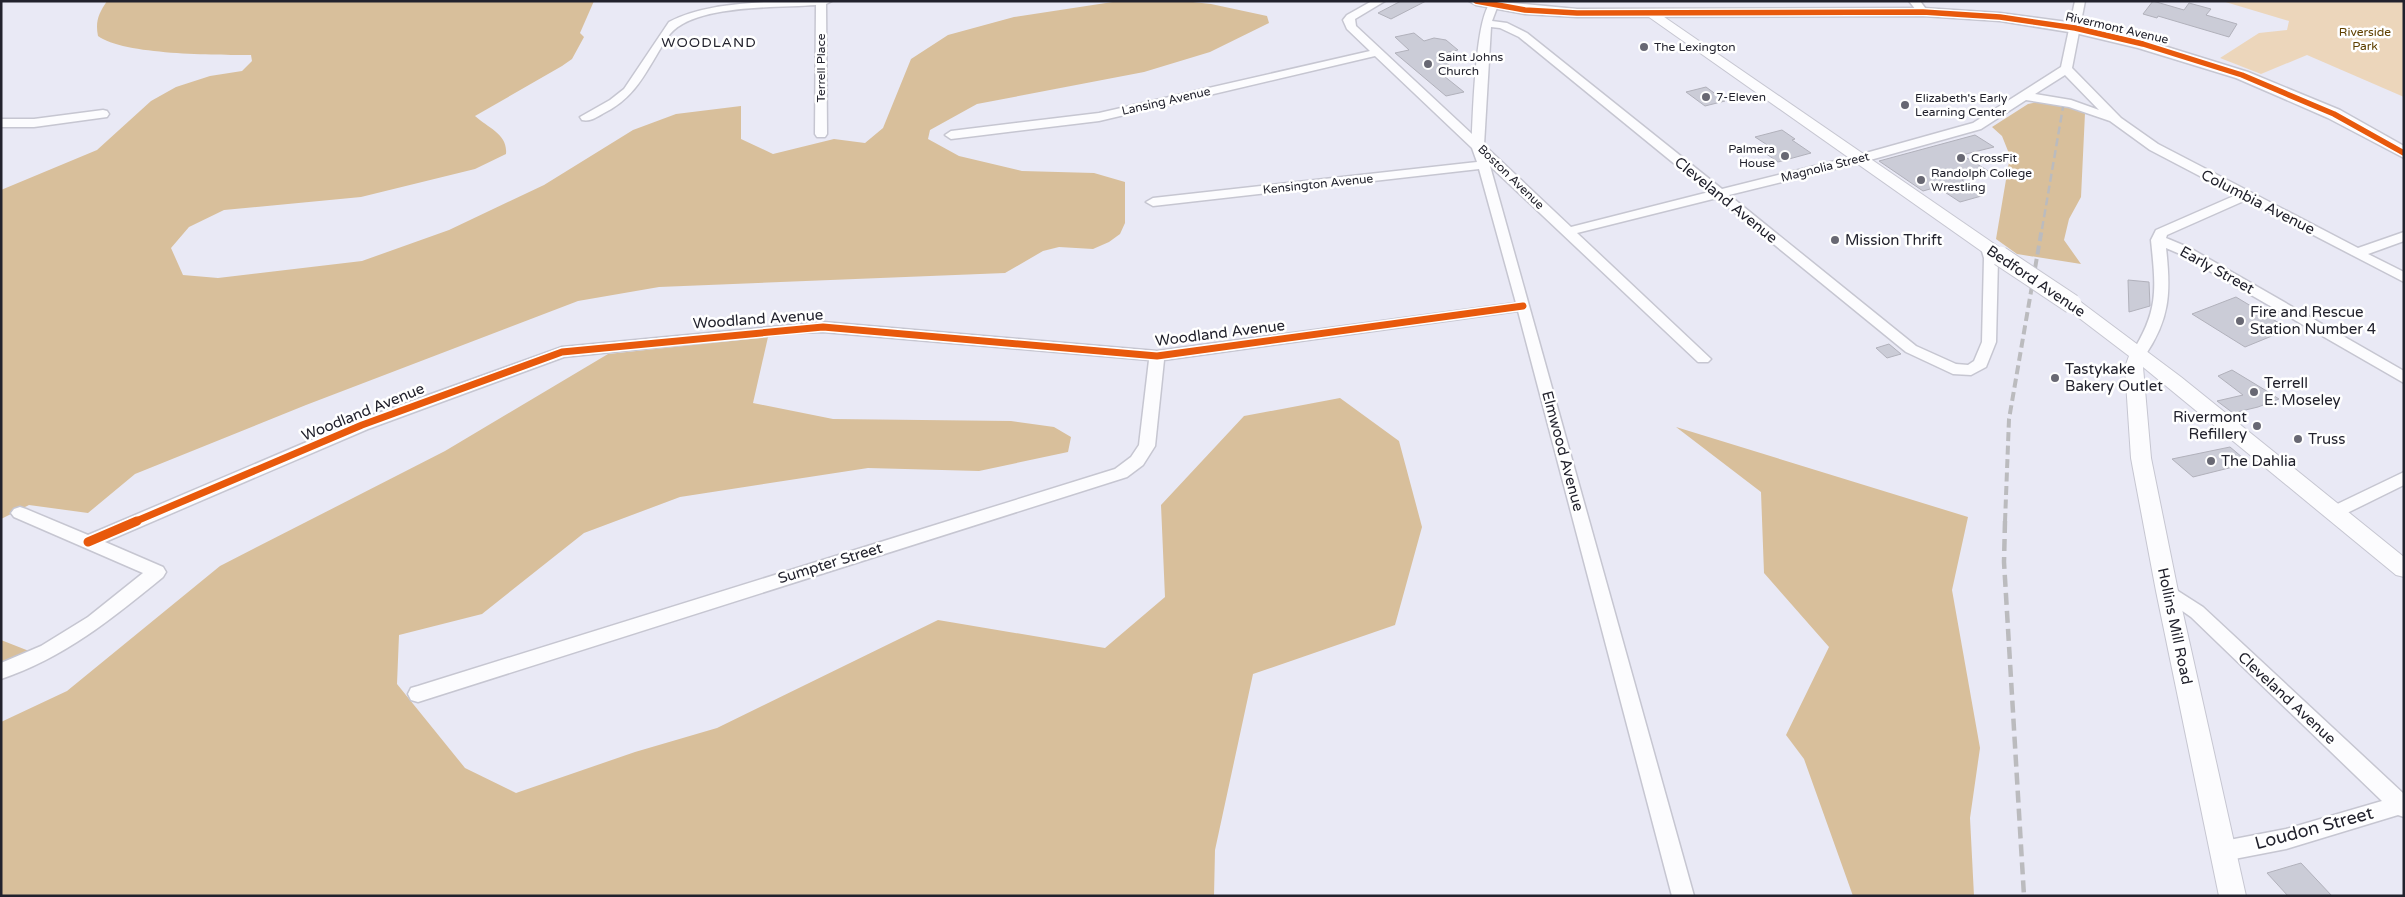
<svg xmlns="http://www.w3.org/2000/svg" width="2405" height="897" font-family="'Varela Round',sans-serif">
<rect width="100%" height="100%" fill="#e9e9f5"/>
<path fill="#ecd6bb" d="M2222 1H2404V97L2307 55 2261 74 2220 58 2259 33 2287 30 2289 21Z"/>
<path fill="#d8bf9b" d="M107 1H594L580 33 584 37 572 59 562 66 475 116C488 128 508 134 506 154L475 169 361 197 224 210 189 227 171 248 183 275 218 278 362 261 449 230 544 185 633 130 676 114 741 106V139L773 154 834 139 865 143 883 128 911 59 948 35 1014 17 1119 1H1184L1211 4 1267 16 1269 23 1210 52 1144 72 977 104 930 130 928 139 959 156 1022 171 1094 173 1125 182V223L1120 234 1109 242 1093 249 1059 247 1043 251 1005 273 659 287 578 301 306 405 135 474 88 513 29 505 1 519V190L97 150 151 101 176 87 210 76 242 71 252 61 251 55C217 55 123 55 98 36 95 21 99 13 107 1Z
M2037 102 2058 104 2085 113 2081 197 2069 219 2064 240 2081 264 2017 254 1996 239 2010 156 2002 136 1992 127 2028 104Z
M768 337 753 403 833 419 1011 421 1054 427 1071 437 1068 452 979 471 868 468 680 497 584 533 482 614 399 635 397 684 465 768 516 793 635 752 717 728 938 620 1105 648 1165 597 1161 505 1244 416 1340 398 1399 441 1422 527 1395 625 1253 674 1215 850 1214 896H1V722L67 691 220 566 445 451 608 354Z
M1676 427 1968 517 1952 590 1980 748 1970 818 1974 896H1853L1804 759 1786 735 1829 647 1764 573 1761 492Z
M1 640 29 651 1 662Z"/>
<path fill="#cbccd7" stroke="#b1b1bb" d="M1401 1H1426L1391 19 1378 13Z
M2153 1 2184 10 2189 3 2211 9 2206 15 2237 24 2229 37 2158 16 2157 18 2143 14Z
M1414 33 1424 41 1434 38 1446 40 1458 50 1437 55 1458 73 1444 76 1464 92 1446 96 1395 53 1409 50 1395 37Z
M1706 87 1725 101 1705 106 1686 92Z
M1782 130 1795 139 1792 140 1811 153 1778 162 1765 153 1775 150 1755 137Z
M1975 135 1994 147 1962 155 1990 172 1962 180 1985 195 1960 202 1937 187 1923 191 1879 161Z
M2128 280 2149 282 2150 306 2129 312Z
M2236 297 2289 329 2245 347 2192 314Z
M1889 344 1901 354 1887 358 1876 348Z
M2232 370 2265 390 2279 399 2258 407 2233 413 2217 401 2243 395 2218 376Z
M2230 447 2249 463 2193 477 2172 459Z
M2301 863 2332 896H2288L2267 873Z"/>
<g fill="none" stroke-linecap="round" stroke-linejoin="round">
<g stroke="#c6c6d1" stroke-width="3">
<path id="minor" d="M776 1H832L826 4 827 134 825 137H817L815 134 816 5C778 8 696 4 670 34 648 65 640 95 604 113 597 117 590 122 582 120L580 117 610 100 624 89 669 22C701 5 741 4 776 1Z
M1372 1H1385L1355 19 1356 26 1472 134C1473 114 1476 6 1493 2L1498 5 1492 21 1507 23 1527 33 1722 189 1855 156 1973 123 2061 67 2075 1H2085L2072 68 2121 118 2158 144 2358 248 2404 232V241L2368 254 2404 272V282L2246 200 2167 235 2166 238 2190 248 2404 371V383L2180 254 2166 248C2171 293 2170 319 2144 357H2134L2131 354C2159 311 2156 289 2151 240L2156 230 2236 195 2150 150 2110 121 2069 107 2026 100 1981 129 1863 162 1729 195 1916 346 1956 364 1968 365 1974 361 1982 342 1984 258 1981 248 1988 244 1993 245 1998 258 1996 342 1986 367 1971 375 1953 374 1906 352 1717 198 1577 233 1711 359 1708 362H1698L1490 166 1694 896H1672L1518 311 1164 360 1155 446 1143 465 1127 477 418 702 411 700 408 694 411 688 418 686 1115 469 1131 457 1139 445 1149 360 823 332 795 333 564 357 368 429 105 542 163 567 166 572 163 577C113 618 64 658 1 679V663L41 646 88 617 143 573 14 517 11 513 14 509 20 507 26 509 88 535 356 421 562 347 823 322 1157 351 1516 303 1479 169 1153 206 1146 202 1153 198 1477 162 1472 148 1375 56 1099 121 951 139 945 135 951 131 1099 113 1370 51 1347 29 1343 20 1347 15ZM1491 27 1500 28 1519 37 1709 192 1571 227 1484 145ZM2065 75 2099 110 2071 100 2035 94Z
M1909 1H1920L1928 12 1923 15 1919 14Z
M103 110 107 111 109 114 107 117 34 127H1V119H34Z
M2404 472V485L2341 516 2335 518 2329 516 2326 512 2329 508Z
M2167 584 2203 607 2404 794V817L2398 815 2286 849 2224 861 2216 858 2213 851 2216 844 2224 841 2286 829 2382 801 2191 617 2161 596 2158 591 2161 586Z"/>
</g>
<g stroke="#c6c6d1" stroke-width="2">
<path id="tertiary" d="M1654 10 2006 252 2008 256 2006 260H1994L1649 17 1647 14Z
M2072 299 2078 300 2181 377 2404 557V577L2396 575 2143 367 2151 458 2178 591 2246 896H2219L2156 591 2131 458 2125 367 2129 356 2066 308 2063 304 2066 300Z"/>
</g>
<g stroke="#c6c6d1" stroke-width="3">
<path id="secondary" d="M1469 1C1505 1 1541 6 1577 9L1923 8 2000 13 2075 23 2148 41 2248 72 2340 110 2404 146V158L2328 118 2236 78 2138 48 2075 33 2000 21 1923 16 1577 17 1525 14 1476 5Z"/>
</g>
<use href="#minor" fill="#fcfcfe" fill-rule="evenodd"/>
<use href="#tertiary" fill="#fcfcfe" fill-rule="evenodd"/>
<use href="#secondary" fill="#fcfcfe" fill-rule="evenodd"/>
<path stroke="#bbbbbe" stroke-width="2.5" stroke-dasharray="8 4" stroke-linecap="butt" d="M2042 229 2063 107"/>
<path stroke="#bbbbbe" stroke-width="4" stroke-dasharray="9 4.5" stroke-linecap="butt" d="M2005 522 2009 419 2042 228"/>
<path stroke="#bbbbbe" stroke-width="4.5" stroke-dasharray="12 6" stroke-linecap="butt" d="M2005 521 2004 562 2024 896"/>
<g stroke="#c6c6d1" stroke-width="21" stroke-linecap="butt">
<path id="tertiary-bridge" d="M2000 256 2072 304"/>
</g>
<use href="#tertiary-bridge" stroke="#fcfcfe" stroke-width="19"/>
<g stroke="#fff" stroke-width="8">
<path id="cycleway-far2" d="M1476 1 1525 10 1577 13 1923 12 2000 17 2075 28 2143 44 2242 75 2334 114 2404 153"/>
</g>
<g stroke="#fff" stroke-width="10">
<path id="cycleway-far1" d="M134 522 362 425 562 352 823 327 1157 356 1523 306"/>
</g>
<g stroke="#fff" stroke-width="12">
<path id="cycleway" d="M88 542 137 521"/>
</g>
<use href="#cycleway-far2" stroke="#e8590c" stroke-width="5.5"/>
<use href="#cycleway-far1" stroke="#e8590c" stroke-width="7"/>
<use href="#cycleway" stroke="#e8590c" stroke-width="9"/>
</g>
<g fill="#686873" stroke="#fff" stroke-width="2">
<circle cx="1644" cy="47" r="5"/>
<circle cx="1428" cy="64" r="5"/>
<circle cx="1706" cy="97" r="5"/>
<circle cx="1905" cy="105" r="5"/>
<circle cx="1785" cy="156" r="5"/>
<circle cx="1961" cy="158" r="5"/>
<circle cx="1921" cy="180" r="5"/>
<circle cx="1835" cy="240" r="5"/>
<circle cx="2240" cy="321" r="5"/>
<circle cx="2055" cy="378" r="5"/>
<circle cx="2254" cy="392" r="5"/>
<circle cx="2257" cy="426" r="5"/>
<circle cx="2298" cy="439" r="5"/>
<circle cx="2211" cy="461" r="5"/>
</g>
<g text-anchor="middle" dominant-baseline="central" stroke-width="5" stroke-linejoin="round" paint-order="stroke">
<g font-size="12" fill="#22222d" stroke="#fff">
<text transform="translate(2117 28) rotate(13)">Rivermont Avenue</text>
<text transform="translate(821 68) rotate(-90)">Terrell Place</text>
<text transform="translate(1166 101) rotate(-13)">Lansing Avenue</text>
<text transform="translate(1825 167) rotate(-14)">Magnolia Street</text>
<text transform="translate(1511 177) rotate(44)">Boston Avenue</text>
<text transform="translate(1318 184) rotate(-6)">Kensington Avenue</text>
</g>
<g font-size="12" fill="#5f4000" stroke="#fff">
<text x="2365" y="32">Riverside<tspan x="2365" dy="14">Park</tspan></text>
</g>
<g font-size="12" fill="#22222d" stroke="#fff" text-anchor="start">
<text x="1654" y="47">The Lexington</text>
<text x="1438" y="57">Saint Johns<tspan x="1438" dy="14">Church</tspan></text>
<text x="1716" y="97">7-Eleven</text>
<text x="1915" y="98">Elizabeth's Early<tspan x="1915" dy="14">Learning Center</tspan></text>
<text x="1775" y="149" text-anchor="end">Palmera<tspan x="1775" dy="14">House</tspan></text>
<text x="1971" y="158">CrossFit</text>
<text x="1931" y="173">Randolph College<tspan x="1931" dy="14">Wrestling</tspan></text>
</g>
<g font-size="14" letter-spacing="1" fill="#22222d" stroke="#fff">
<text x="709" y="42">WOODLAND</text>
</g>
<g font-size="15" fill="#22222d" stroke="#fff">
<text transform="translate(1726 200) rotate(39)">Cleveland Avenue</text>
<text transform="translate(2258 202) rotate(27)">Columbia Avenue</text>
<text transform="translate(2217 270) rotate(29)">Early Street</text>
<text transform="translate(2036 281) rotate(34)">Bedford Avenue</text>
<text transform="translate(758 319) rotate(-4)">Woodland Avenue</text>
<text transform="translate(1220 333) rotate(-7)">Woodland Avenue</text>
<text transform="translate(363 412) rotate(-22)">Woodland Avenue</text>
<text transform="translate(1563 451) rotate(75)">Elmwood Avenue</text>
<text transform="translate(830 563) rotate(-17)">Sumpter Street</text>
<text transform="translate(2175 626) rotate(78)">Hollins Mill Road</text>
<text transform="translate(2287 698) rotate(43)">Cleveland Avenue</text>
</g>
<g font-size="15" fill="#22222d" stroke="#fff" text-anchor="start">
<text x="1845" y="240">Mission Thrift</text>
<text x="2250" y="312">Fire and Rescue<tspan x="2250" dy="17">Station Number 4</tspan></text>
<text x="2065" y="369">Tastykake<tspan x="2065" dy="17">Bakery Outlet</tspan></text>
<text x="2264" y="383">Terrell<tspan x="2264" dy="17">E. Moseley</tspan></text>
<text x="2247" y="417" text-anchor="end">Rivermont<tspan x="2247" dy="17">Refillery</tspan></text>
<text x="2308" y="439">Truss</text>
<text x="2221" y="461">The Dahlia</text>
</g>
<g font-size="18" fill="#22222d" stroke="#fff">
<text transform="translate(2314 828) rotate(-15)">Loudon Street</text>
</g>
</g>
<rect width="2405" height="897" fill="none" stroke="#22222d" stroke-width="5"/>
</svg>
